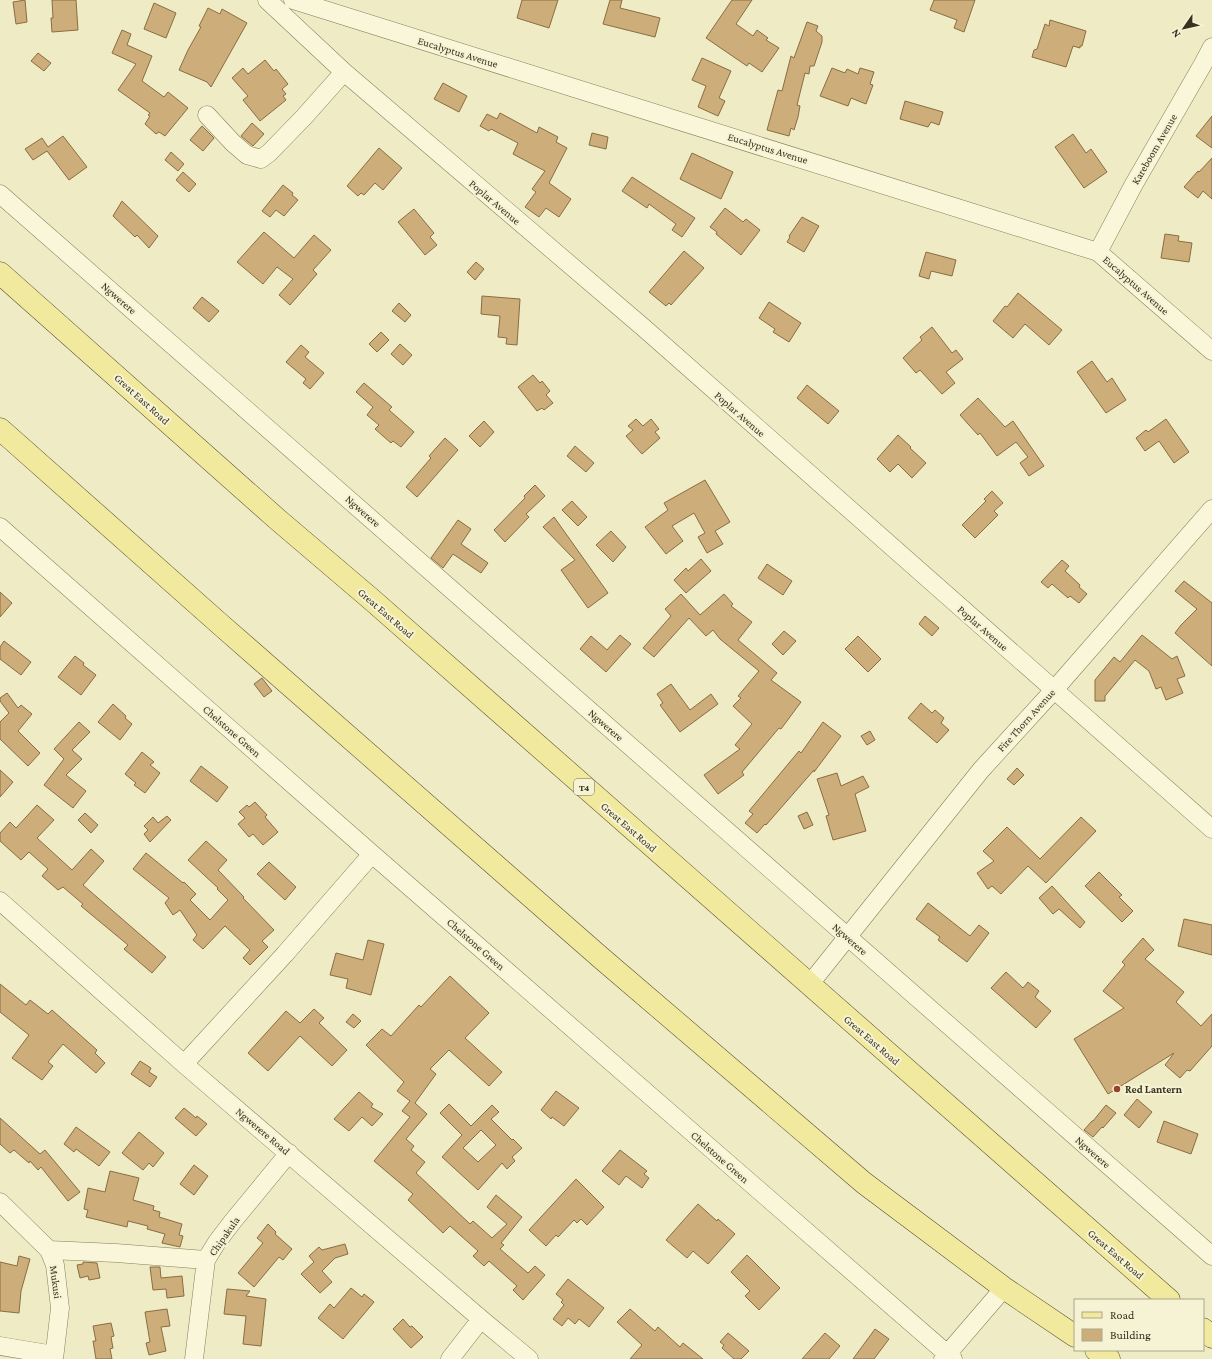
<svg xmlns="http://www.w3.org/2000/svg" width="1212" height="1359" font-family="'Crimson Pro',serif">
<rect width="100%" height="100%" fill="#eeebc5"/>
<path fill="#cdae7b" stroke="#896d41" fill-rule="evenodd" d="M25 0 27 22 16 24 13 2Z
M52 0H76L78 30 52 32 51 18H53Z
M522 0H558L549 28 517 18Z
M610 0H622L620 8 660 18 655 37 603 24Z
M732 0H752L736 24 753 36 757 30 768 38 766 40 779 48 762 72 749 63 747 66 706 38Z
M934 0H975L964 32 954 28 957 20 930 10Z
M154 3 176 13 166 38 144 29Z
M208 8 220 14 222 9 247 23 211 87 207 82 179 70 188 50 201 27 199 26Z
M1050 20 1086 31 1082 46H1080V48L1073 46 1066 67 1032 57 1034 50 1037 49 1045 24 1049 26Z
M807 22 818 26 816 31 822 36V42L814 66H810L809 74 805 73 797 105 800 106 798 117 794 130 791 128 789 136 767 130 778 90 782 91 791 56 794 58Z
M122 30 131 34 127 45 152 56 142 81 164 97 168 92 188 108 165 136 159 132 156 134 145 124 150 116 148 115 150 113 118 90 136 64 112 53Z
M38 53 51 63 44 71 31 61Z
M702 58 731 71 719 98 725 101 718 116 698 107 706 86 692 80Z
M265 60 274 71 276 69 288 84 282 89 286 94 283 96 286 100 260 121 243 100 248 96 232 78 243 68 248 74Z
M832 68 845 73 847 69 858 74 860 68 874 72 870 84 873 85 866 104 851 98 848 106 820 96Z
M443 83 467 96 459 112 434 99Z
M905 101 943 112 939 125 931 122 928 127 900 119Z
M500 113 537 133 539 127 558 137 556 142 567 148 549 183 571 199 559 217 546 208 539 217 525 207 536 192 532 189 545 171 513 154 518 143 491 129 489 131 480 126 487 114 497 119Z
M1212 116V148L1196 136Z
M252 123 264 134 253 146 241 136Z
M202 126 214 138 203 151 190 140Z
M592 133 608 137 606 149 589 145Z
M1073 134 1086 153 1091 149 1107 172 1084 188 1055 147Z
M63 136 87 167 69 180 47 151 33 160 25 149 42 138 48 147Z
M379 148 402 168 383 190 375 183 364 195 361 193 358 196 347 186Z
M171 152 184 164 178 171 165 160Z
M692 153 733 172 721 199 680 179Z
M1212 158V199L1203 191 1198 198 1184 187 1198 171 1199 172Z
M183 172 196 184 189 192 176 180Z
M632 177 695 218 682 237 672 230 676 224 649 204 647 208 622 191Z
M283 185 293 193 292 195 298 200 284 216 276 210 270 217 262 211Z
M122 201 158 236 149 248 137 235 135 237 113 216Z
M725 208 743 222 746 219 760 230 741 255 716 234 717 232 710 227Z
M414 209 434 233 430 237 437 245 425 255 398 222Z
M802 217 819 226 804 252 787 242 790 237 789 236Z
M264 232 294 258 314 235 331 250 313 270 317 274 290 305 279 295 293 279 277 267 263 284 237 262Z
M1165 234 1179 236 1178 241 1192 243 1189 262 1161 258Z
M684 251 704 268 671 305 669 303 666 306 649 292Z
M926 252 956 260 952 276 931 271 929 279 919 276Z
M476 262 484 269 475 280 467 272Z
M1018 293 1062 330 1049 345 1025 324 1013 338 993 321 1005 306 1007 307Z
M482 296 520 299 517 345 506 344 507 338 498 337 500 316 481 314Z
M202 297 219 311 209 322 193 308Z
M769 302 801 323 789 342 773 332 775 329 759 318Z
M399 303 411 315 405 322 392 311Z
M932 327 952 353 956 350 963 359 946 372 955 383 942 394 920 370 916 373 903 358 922 340 920 337Z
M381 332 389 340 377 352 369 344Z
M400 344 412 355 403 365 391 354Z
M301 345 309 352 305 357 324 373 310 389 303 383 306 379 286 362Z
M1092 361 1107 382 1112 378 1126 400 1106 413 1077 372Z
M533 375 540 383 542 381 550 391 546 395 553 403 544 410 542 408 537 411 518 387Z
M364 383 392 407 389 410 414 432 401 447 393 441 391 443 375 429 379 425 367 415 373 407 356 392Z
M807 385 839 411 828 424 797 398Z
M978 398 1005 427 1013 421 1044 466 1029 476 1020 463 1028 457 1016 442 997 456 980 433 978 435 960 415Z
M636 419 643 426 651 419 659 429 655 432 660 438 642 454 626 436 633 430 628 426Z
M1166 419 1189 452 1174 463 1159 441 1145 451 1136 438 1146 430 1148 432Z
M484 421 494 432 480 447 469 436Z
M898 435 911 447 910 448 926 463 912 478 898 464 890 472 877 459Z
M445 438 458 450 417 497 406 487 431 458 429 456Z
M575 446 594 463 586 472 567 456Z
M705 480 730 522 715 531 723 544 707 553 698 537 705 533 694 513 672 526 683 541 666 554 645 527 668 510 664 503Z
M535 485 545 496 526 514 529 517 505 542 494 530 525 498 524 496Z
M992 491 1003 503 994 511 998 515 975 538 962 525 986 501 984 499Z
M572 501 587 517 578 526 562 510Z
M554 517 608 593 588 608 561 570 575 560 543 527Z
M458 520 471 529 461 544 488 563 481 573 453 554 443 568 431 558Z
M611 531 626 547 613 562 596 545Z
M701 559 711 571 686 593 674 580 686 568 688 571Z
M1062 560 1069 566 1065 571 1080 585 1079 587 1087 594 1079 603 1070 596 1068 598 1052 584 1048 588 1041 582Z
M767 564 792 581 783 595 758 578Z
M1184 581 1212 603V666L1175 633 1181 625 1197 609 1175 591Z
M0 592 12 603 0 617Z
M681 594 700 615 724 594 733 604 731 606 752 622 738 640 777 673 771 680 801 702 781 729 779 728 742 772 744 775 718 794 704 775 740 749 735 745 752 724 733 706 741 698 738 696 759 671 720 639 713 630 706 636 689 618 654 657 643 648 671 616 665 609Z
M925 616 939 628 932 636 919 624Z
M784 631 796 641 783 655 772 644Z
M620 635 631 644 606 672 580 649 591 636 607 650Z
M1142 635 1172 659 1177 656 1185 676 1177 679 1183 693 1166 700 1161 687 1156 689 1149 671 1135 660 1105 696V701H1095V680L1114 657 1120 662Z
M858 636 881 659 868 672 845 649Z
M4 641 31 662 21 675 0 659V647Z
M75 656 84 663 83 665 96 675 81 695 58 677Z
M262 678 272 691 264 697 254 684Z
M671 684 690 710 711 694 718 704 680 732 660 705 663 703 657 694Z
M7 693 18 708 21 705 32 714 18 731 40 753 28 766 0 739V722L9 713 0 701V698Z
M921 703 932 713 935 710 944 718 941 723 949 730 937 743 908 718Z
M113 704 126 716 125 718 132 724 120 740 98 722Z
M79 722 90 732 72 750 82 759 66 775 86 791 73 808 44 785 64 759 54 749Z
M823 722 841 736 814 772V770L766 825 765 824 757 833 745 823 753 814 749 811 799 751 801 753Z
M870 731 875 740 867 745 861 736Z
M142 752 154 762 150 765 160 773 145 793 134 785 136 783 125 774Z
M201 766 228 787 217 802 190 781Z
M1017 768 1024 775 1014 785 1007 779Z
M0 770 13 782 0 797Z
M837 773 841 786 863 776 869 787 855 794 866 831 833 840 826 816 829 815 817 779Z
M255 802 267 815 265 817 278 832 263 845 253 834 249 837 238 824 245 818 239 812 247 805 249 807Z
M37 805 54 820 37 838 72 870 91 849 104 861 83 885 166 957 152 973 124 949 128 945 81 906 83 904 63 887 58 890 42 876 48 869 29 852 21 860 0 841V833L10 822 16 828Z
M807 812 813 825 804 829 798 816Z
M85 813 98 825 91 833 78 820Z
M167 816 171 820 150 842 144 834 148 830 144 826 153 817 158 823Z
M1081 817 1096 831 1046 883 1028 866 1001 894 992 886 988 889 977 873 994 861 983 851 1007 827 1040 859Z
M206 841 227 860 218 870 244 897 243 898 274 930 262 941 268 947 250 965 243 958 250 950 225 926 203 949 193 940 197 935 180 910 173 915 165 903 169 898 133 869 146 853 183 883 184 882 196 894 190 900 210 920 228 900 217 889 218 888 188 860Z
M269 862 296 887 285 900 257 874Z
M1099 872 1122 895 1119 897 1133 911 1122 922 1085 886Z
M1052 886 1085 922 1080 928 1059 909 1053 914 1039 898Z
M928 903 970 936 979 925 989 933 967 962 938 940 940 937 916 919Z
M1184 919 1212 925V955L1178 946Z
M1143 938 1154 950 1145 959 1184 992 1176 1002 1201 1026 1212 1014V1046L1190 1071 1187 1070 1180 1078 1165 1065 1174 1053 1108 1094 1074 1039 1124 1008 1103 991 1125 965 1122 962Z
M368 940 384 944 371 995 346 988 348 979 330 975 336 953 363 960Z
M1006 972 1023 988 1028 982 1039 991 1035 997 1051 1011 1036 1028 991 988Z
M450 976 489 1013 465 1038 502 1072 489 1086 449 1050 430 1069 436 1074 415 1103 427 1114 406 1139 414 1146 411 1150 425 1162 416 1173 470 1224 473 1221 492 1238 507 1224 487 1207 496 1195 522 1217 501 1243 504 1245 500 1249 528 1273 535 1266 545 1275 523 1300 513 1290 517 1286 489 1261 484 1266 473 1256 478 1251 450 1226 443 1233 408 1200 413 1194 374 1161 410 1117 402 1111 410 1101 397 1091 404 1082 366 1045 382 1029 391 1036 419 1005 421 1007Z
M0 984 26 1005 30 1000 48 1014 52 1010 97 1050 95 1053 105 1063 96 1073 63 1044 48 1062 53 1066 42 1080 12 1058 29 1035 0 1012Z
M314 1009 324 1018 319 1023 347 1050 332 1066 300 1036 268 1071 248 1053 286 1011 300 1023Z
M353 1014 361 1021 354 1028 346 1022Z
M140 1061 151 1068 149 1072 157 1077 150 1087 131 1074Z
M556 1091 579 1108 564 1126 552 1117 551 1119 541 1110Z
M359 1092 373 1104 371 1107 383 1114 372 1126 362 1117 349 1131 334 1119Z
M1137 1099 1152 1112 1139 1128 1124 1115Z
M449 1104 471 1126 492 1105 499 1112 491 1119 512 1140 513 1139 522 1148 512 1157 515 1161 507 1169 502 1163 478 1190 442 1157 462 1135 440 1113ZM481 1130 496 1145 478 1162 463 1148Z
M1106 1105 1116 1113 1103 1128 1102 1127 1093 1137 1084 1130 1092 1121H1093Z
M184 1108 196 1118 197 1116 207 1124 196 1136 175 1118Z
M0 1118 40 1154 45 1150 80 1192 68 1201 41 1167 38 1170 30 1161 29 1163 14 1150 10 1153 0 1144Z
M1164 1121 1198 1134 1191 1154 1157 1142Z
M76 1127 110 1152 99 1166 76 1149 74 1152 64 1144Z
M139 1132 164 1153 153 1167 149 1163 143 1170 122 1153Z
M620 1150 647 1171 644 1174 649 1178 642 1188 626 1176 619 1185 602 1171Z
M194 1165 208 1176 194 1195 180 1184Z
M110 1171 139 1178 133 1200 154 1206 153 1210 160 1212 159 1217 182 1224 179 1235 183 1236 180 1247 162 1243 165 1234 147 1229 148 1226 128 1221 127 1227 86 1217 88 1210 84 1209 88 1188 105 1192Z
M576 1179 604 1207 587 1225 581 1219 577 1223 574 1220 558 1237 556 1235 546 1246 529 1230Z
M698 1204 717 1221 718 1219 735 1234 708 1264 693 1251 687 1258 666 1240Z
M268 1224 276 1232 275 1234 292 1249 283 1260 279 1257 254 1287 238 1273 263 1243 257 1238Z
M345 1244 348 1254 335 1258 322 1271 332 1282 320 1293 301 1274 314 1262 309 1256 319 1247 322 1250Z
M747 1255 780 1288 759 1310 745 1296 750 1291 731 1272Z
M19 1256 30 1259 21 1291 19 1313 0 1311V1262L17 1266Z
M83 1262 97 1263 100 1278 89 1280 88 1276 80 1278 77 1265 83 1264Z
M150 1267H160L161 1278 182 1276 184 1296 167 1298 166 1289 153 1290Z
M568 1279 604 1308 589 1327 579 1319 575 1324 568 1318 562 1326 553 1319 564 1305 561 1302 563 1300 556 1294Z
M351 1288 362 1297 364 1294 374 1302 343 1339 318 1318 330 1304 334 1308Z
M227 1289 250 1291 246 1296 266 1299 261 1346 243 1344 246 1316 224 1314Z
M167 1309 170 1326 161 1327 166 1351 149 1355 146 1343 150 1342 145 1312Z
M630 1309 655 1331 658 1327 680 1347 683 1343 703 1359H630L642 1345 617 1322Z
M403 1319 410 1327 412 1326 423 1337 411 1348 393 1329Z
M111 1323 114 1336 111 1337 113 1348 110 1349 112 1359H96L93 1341H96L93 1326Z
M875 1329 889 1339 874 1359H853Z
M728 1333 749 1351 741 1359H734L722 1348 724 1345 720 1342Z
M825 1333 840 1346 829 1359H802Z"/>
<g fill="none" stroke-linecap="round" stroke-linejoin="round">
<g stroke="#8a7e5b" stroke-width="19">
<path id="minor" d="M267 0 344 72 644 328 1212 829
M293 0 1098 252 1212 351
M207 115 233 143 247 155 261 159 269 153 304 117 344 72
M0 194 1212 1256
M1098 252 1134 184 1203 64 1212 47
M0 527 372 854 953 1359
M0 901 184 1064 481 1319 529 1359
M809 985 981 770 1054 690 1212 509
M184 1064 285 954 372 854
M0 1202 49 1250 55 1265 60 1308 54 1359
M49 1250 116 1253 206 1260
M0 1346 54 1355
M194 1359 206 1260 217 1242 233 1221 289 1153
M450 1359 481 1319
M943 1359 1004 1288"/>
</g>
<g stroke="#574b2f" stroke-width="23">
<path id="major" d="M0 273 277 519 371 599 1169 1300
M0 429 221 625 600 957 864 1183 1004 1288 1075 1336
M1203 1329 1212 1337
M1096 1350 1109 1359"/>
</g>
<use href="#minor" stroke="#f9f6d9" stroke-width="18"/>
<use href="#major" stroke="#f1e99d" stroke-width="22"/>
</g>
<circle fill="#99422b" stroke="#f6f3d5" stroke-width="1.5" cx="1117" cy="1089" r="4"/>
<g text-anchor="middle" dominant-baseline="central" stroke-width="4" stroke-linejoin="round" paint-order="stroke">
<rect fill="#f6f3d5" stroke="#726c56" stroke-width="1" x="574" y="779" width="20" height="16" rx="3"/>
<g font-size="10" font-weight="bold" fill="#3a321f">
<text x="584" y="787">T4</text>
</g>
<g font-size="11" fill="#3a321f" stroke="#f6f3d5">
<text transform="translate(458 52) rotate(17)">Eucalyptus Avenue</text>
<text transform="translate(768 148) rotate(17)">Eucalyptus Avenue</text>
<text transform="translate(1154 149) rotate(-60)">Kareboom Avenue</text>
<text transform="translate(495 202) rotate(40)">Poplar Avenue</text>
<text transform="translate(1136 285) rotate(41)">Eucalyptus Avenue</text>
<text transform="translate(119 298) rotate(41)">Ngwerere</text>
<text transform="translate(142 399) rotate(42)">Great East Road</text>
<text transform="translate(740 414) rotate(41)">Poplar Avenue</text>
<text transform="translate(363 511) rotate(41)">Ngwerere</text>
<text transform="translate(386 613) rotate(41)">Great East Road</text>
<text transform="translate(983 628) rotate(41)">Poplar Avenue</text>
<text transform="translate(1026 720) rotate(-48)">Fire Thorn Avenue</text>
<text transform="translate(606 725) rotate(41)">Ngwerere</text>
<text transform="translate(232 731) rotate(41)">Chelstone Green</text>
<text transform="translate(629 827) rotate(41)">Great East Road</text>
<text transform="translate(850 939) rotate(41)">Ngwerere</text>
<text transform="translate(476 944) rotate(41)">Chelstone Green</text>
<text transform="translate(872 1040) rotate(41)">Great East Road</text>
<text transform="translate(263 1131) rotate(40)">Ngwerere Road</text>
<text transform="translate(1093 1152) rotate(41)">Ngwerere</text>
<text transform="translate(720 1157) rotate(41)">Chelstone Green</text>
<text transform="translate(224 1236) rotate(-55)">Chipakula</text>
<text transform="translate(1116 1254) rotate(41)">Great East Road</text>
<text transform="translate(56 1282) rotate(82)">Mukusi</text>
</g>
<g font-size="11" font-weight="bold" fill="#3a321f" stroke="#f6f3d5" text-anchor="start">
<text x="1125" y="1089">Red Lantern</text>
</g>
</g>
<rect x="1074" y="1299" width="130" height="52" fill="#f6f3d5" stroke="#aba68c"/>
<rect x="1082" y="1312" width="20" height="6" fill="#f1e99d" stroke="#aba68c"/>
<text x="1110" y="1319" font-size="12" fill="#3a321f">Road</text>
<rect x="1082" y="1329" width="20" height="12" fill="#cdae7b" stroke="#aba68c"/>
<text x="1110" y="1339" font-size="12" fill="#3a321f">Building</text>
<g transform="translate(1184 28) rotate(236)" stroke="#f6f3d5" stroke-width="3" paint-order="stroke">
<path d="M0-3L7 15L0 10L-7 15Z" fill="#3a321f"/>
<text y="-6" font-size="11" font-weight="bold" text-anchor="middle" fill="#3a321f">N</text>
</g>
</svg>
